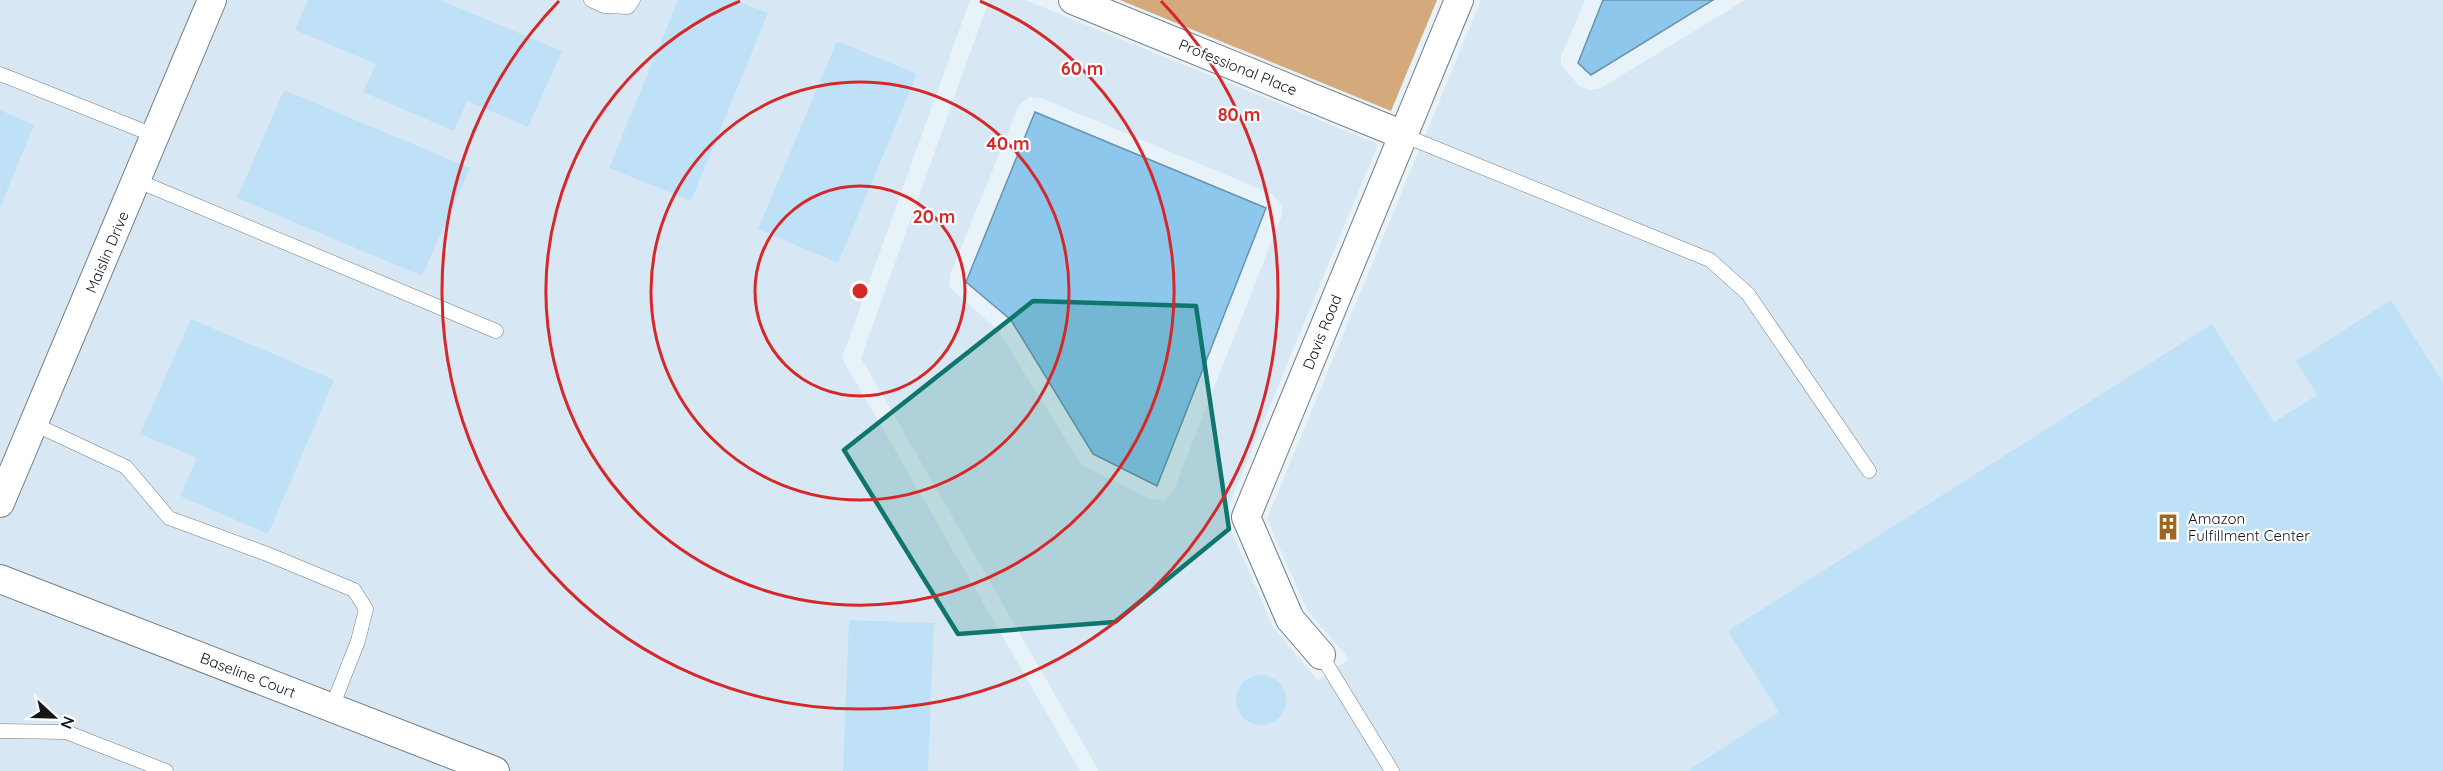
<svg xmlns="http://www.w3.org/2000/svg" width="2443" height="771" font-family="Quicksand,sans-serif">
<rect width="100%" height="100%" fill="#e8f2f9"/>
<path fill="#d7e8f4" fill-rule="evenodd" d="M0 0H970L842 358 1080 771H0Z
M989 0H1025L1378 144 1227 510 1228 523 1274 629 1318 680 1349 659 1307 610 1267 519 1481 0H1585L1561 56V65L1579 86 1590 90 1601 88 1745 0H2443V771H1099L861 358ZM1030 97 1041 98 1272 194 1282 206V215L1173 492 1165 500 1149 499 1082 465 997 329 951 289 949 284 950 275 1019 105Z"/>
<path fill="#d4a97b" d="M1120 0H1437L1391 111Z"/>
<path fill="#8dc7ec" stroke="#6892ad" stroke-width="1.5" d="M1603 0H1713L1591 75 1578 63Z
M1035 112 1266 208 1157 486 1093 454 1011 320 966 282Z"/>
<path fill="#bfe1f8" d="M308 0H440L562 51 528 127 467 101 454 131 363 92 376 64 295 30Z
M678 0H735L768 13 691 201 609 168Z
M837 41 917 74 838 263 758 229Z
M284 90 470 168 422 276 237 198Z
M0 110 34 125 0 208Z
M2391 300 2443 382V771H1687L1779 712 1728 631 2212 324 2274 422 2317 395 2296 361Z
M191 319 334 380 268 534 180 496 197 458 140 434Z
M849 620 934 623 928 771H843Z
M1236 700a25 25 0 1 1 50 0a25 25 0 1 1-50 0Z"/>
<g fill="none" stroke-linecap="round" stroke-linejoin="round">
<g stroke="#747d83" stroke-width="15">
<path id="service" d="M591 0 604 6 628 7 633 0
M0 74 156 136
M1403 135 1710 260 1748 294 1869 471
M138 181 496 331
M34 424 126 467 169 518 267 554 354 590 366 609 358 641 332 707
M1321 655 1392 771
M0 731 66 732 166 771"/>
</g>
<g stroke="#747d83" stroke-width="30">
<path id="minor" d="M1073 0 1403 135
M0 503 212 0
M0 579 495 771
M1321 655 1290 619 1246 517 1459 0"/>
</g>
<use href="#service" stroke="#fff" stroke-width="14"/>
<use href="#minor" stroke="#fff" stroke-width="28"/>
</g>
<path fill="#0f766e" fill-opacity="0.2" stroke="#0f766e" stroke-width="4.5" stroke-linejoin="round" d="M1033 301 1196 306 1229 529 1115 622 958 634 844 450Z"/>
<g fill="none" stroke="#d62828" stroke-width="3">
<circle cx="860" cy="291" r="105"/>
<circle cx="860" cy="291" r="209"/>
<path d="M980 1A314 314 0 1 1 740 1"/>
<path d="M1161 1A418 418 0 1 1 559 1"/>
</g>
<defs>
<g id="building-bare" transform="scale(2.07)"><path d="M-4-6H4V6H1V3H-1V6H-4ZM-2.5-4.3h1.7v1.8h-1.7ZM.8-4.3h1.7v1.8H.8ZM-2.5-1h1.7V.8h-1.7ZM.8-1h1.7V.8H.8Z" fill="#9d6621" stroke="#fcfeff" stroke-width="2.5" paint-order="stroke"/></g>
</defs>
<g fill-rule="evenodd">
<use href="#building-bare" x="2168" y="527"/>
</g>
<g text-anchor="middle" dominant-baseline="central" stroke-width="4.5" stroke-linejoin="round" paint-order="stroke">
<g font-size="15" fill="#131719" stroke="#fcfeff">
<text transform="translate(1238 67) rotate(22)">Professional Place</text>
<text transform="translate(107 252) rotate(-67)">Maislin Drive</text>
<text transform="translate(1322 332) rotate(-68)">Davis Road</text>
<text transform="translate(248 675) rotate(21)">Baseline Court</text>
</g>
<g font-size="15" fill="#131719" stroke="#fcfeff" text-anchor="start">
<text x="2188" y="518">Amazon<tspan x="2188" dy="17">Fulfillment Center</tspan></text>
</g>
</g>
<circle cx="860" cy="291" r="9" fill="#d62828" stroke="#fcfeff" stroke-width="3"/>
<g font-size="18" text-anchor="middle" font-weight="bold" fill="#d62828" stroke="#fcfeff" stroke-width="4.5" stroke-linejoin="round" paint-order="stroke">
<text x="1082" y="75">60 m</text>
<text x="1239" y="121">80 m</text>
<text x="1008" y="150">40 m</text>
<text x="934" y="223">20 m</text>
</g>
<g transform="translate(54 717) rotate(112)" stroke="#fcfeff" stroke-width="4.5" paint-order="stroke">
<path d="M0-4.5L10 22L0 15L-10 22Z" fill="#131719"/>
<text y="-9" font-size="16" font-weight="bold" text-anchor="middle" fill="#131719">N</text>
</g>
</svg>
